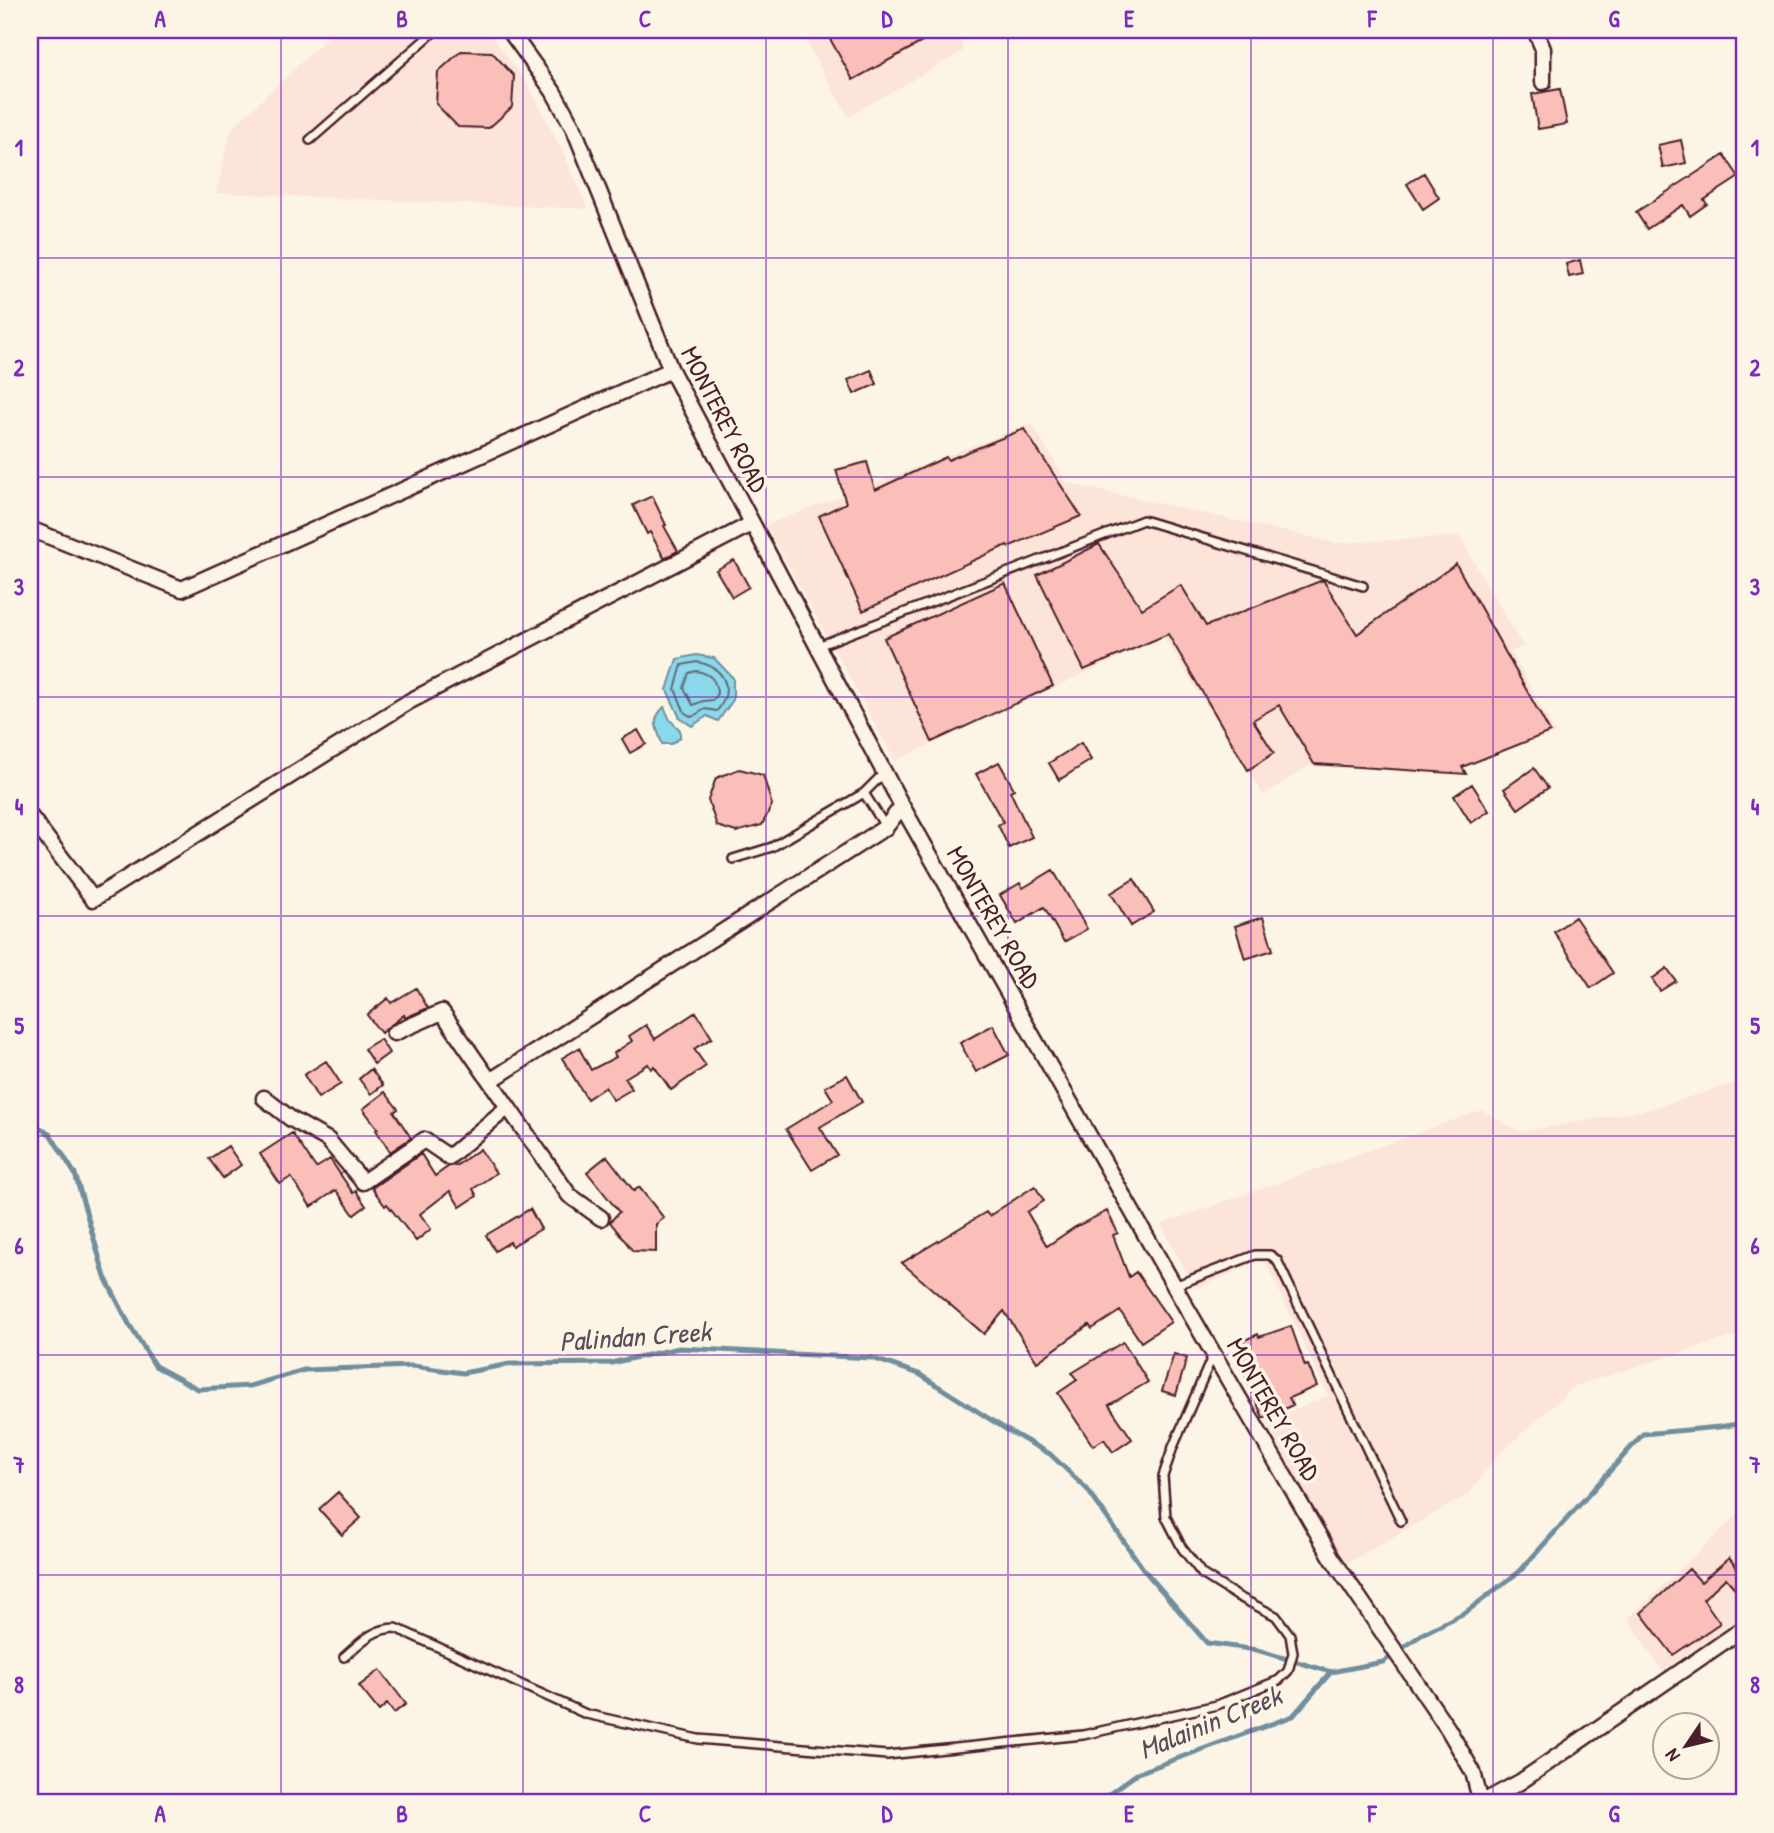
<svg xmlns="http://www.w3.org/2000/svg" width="1774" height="1833" font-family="'Patrick Hand',sans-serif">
<rect width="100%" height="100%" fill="#fcf5e5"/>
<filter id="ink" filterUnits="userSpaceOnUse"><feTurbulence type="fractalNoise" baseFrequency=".0143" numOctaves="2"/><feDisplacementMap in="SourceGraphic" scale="14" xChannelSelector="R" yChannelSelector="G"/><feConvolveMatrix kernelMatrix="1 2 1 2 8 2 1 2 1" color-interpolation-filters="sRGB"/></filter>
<g filter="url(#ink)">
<path fill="#fce5d8" d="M335 30H488L530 88 564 154 588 209 216 193 231 129Z
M799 30H962L963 51 848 117Z
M1032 423 1067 483 1337 543 1459 536 1523 646 1511 652 1556 733 1444 773 1310 766 1263 795 1164 637 895 761 766 525Z
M1744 1080V1333L1575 1386 1499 1454 1469 1494 1344 1565 1266 1421 1328 1396 1264 1259 1195 1289 1161 1224 1482 1110 1520 1132 1650 1109Z
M1744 1508V1616L1662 1671 1628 1619Z"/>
<path fill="#8ad8e9" stroke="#708e9d" stroke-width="2" d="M696 655 714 658 733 678V700L718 721 707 716 692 726 680 718 667 690 677 659Z
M664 707 670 720 680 730V738L671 744H662C657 727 650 721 664 707Z"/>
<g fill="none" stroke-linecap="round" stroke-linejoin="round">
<path stroke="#646977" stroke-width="2" d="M697 662C724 667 735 688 717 711L705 709 692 717 685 713 675 689 682 665Z
M696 671C710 673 717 680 717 695L713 700 703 701 693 705 684 688 689 673Z"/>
<path stroke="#708e9d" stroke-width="5" d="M30 1122 50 1134 75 1174 105 1277 129 1324 155 1366 198 1389 250 1386 304 1370 413 1366 463 1373 510 1364 611 1363 679 1348 872 1358 919 1374 1007 1430 1050 1454 1087 1489 1144 1570 1207 1643 1257 1650 1331 1672 1383 1662 1424 1633 1466 1612 1520 1571 1643 1434 1719 1427 1744 1423
M1097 1803 1138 1773 1293 1716 1331 1672"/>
</g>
<path fill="#fbbfb9" stroke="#4a1f2b" stroke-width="2" d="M825 30H915L922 42 853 80Z
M461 51 492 52 514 76 512 107 489 128 458 127 436 104 438 72Z
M1560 89 1567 124 1538 129 1532 94Z
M1681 140 1686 163 1663 168 1658 145Z
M1724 155 1739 177 1704 200 1707 204 1690 216 1683 205 1647 229 1636 212Z
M1424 173 1439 198 1423 209 1407 184Z
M1580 260 1583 274 1569 277 1566 264Z
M871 370 877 384 854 394 848 380Z
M1024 429 1081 516 1008 547 1007 545 863 611 819 516 846 503 836 470 867 462 875 490 946 457 948 460Z
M652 496 666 525 664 526 678 551 664 558 650 532 647 534 633 505Z
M1099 544 1142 609 1181 585 1206 626 1323 580 1357 634 1456 564 1550 732 1462 767 1466 774 1314 764 1279 705 1253 720 1274 753 1248 770 1168 634 1084 670 1037 575Z
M734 560 749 587 732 597 716 570Z
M1005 583 1053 686 932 742 884 638Z
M638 730 646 744 630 753 622 739Z
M1081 743 1091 760 1059 780 1049 763Z
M999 762 1014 789 1010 791 1032 837 1009 848 998 825 1003 822 976 774Z
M1534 768 1548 788 1518 809 1504 789Z
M739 769 763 775 772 805 762 825 736 832 717 826 708 800 716 778Z
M1472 784 1489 811 1471 823 1454 796Z
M1053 870 1087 929 1064 942 1044 907 1017 924 1000 895 1020 883 1023 888Z
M1134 879 1154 912 1131 926 1111 893Z
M1263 917 1273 950 1245 959 1235 926Z
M1575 917 1613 973 1591 988 1554 932Z
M1667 968 1676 981 1660 991 1652 979Z
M416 988 428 1008 405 1018 404 1015 381 1033 367 1015 388 998 391 1003Z
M696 1012 712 1038 694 1049 706 1066 671 1090 654 1066 651 1069 648 1064 625 1078 632 1089 613 1100 605 1087 587 1099 562 1058 579 1048 591 1070 616 1057 614 1053 632 1041 629 1036 646 1025 655 1039Z
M993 1025 1009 1055 976 1072 960 1043Z
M380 1039 389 1053 374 1064 364 1049Z
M326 1061 341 1084 318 1098 304 1075Z
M371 1069 383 1085 371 1094 359 1079Z
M847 1075 862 1102 820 1127 837 1155 812 1170 786 1129 833 1100 825 1087Z
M385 1092 398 1109 394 1112 411 1138 390 1152 376 1130 378 1129 363 1109Z
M292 1133 316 1168 330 1159 353 1193 356 1191 366 1206 354 1215 336 1190 311 1207 291 1177 280 1184 260 1154Z
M228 1146 241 1165 223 1178 209 1159Z
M480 1149 496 1173 473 1189 477 1196 460 1207 450 1191 420 1214 431 1229 416 1241 387 1204 385 1206 372 1188 421 1154 435 1176 449 1166 457 1165Z
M607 1156 634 1191 639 1187 664 1218 656 1224V1252L633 1251 610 1222 619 1212 587 1172Z
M1035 1186 1044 1201 1027 1212 1047 1246 1075 1227 1107 1211 1118 1233 1113 1235 1129 1277 1136 1272 1171 1322 1141 1342 1120 1311 1092 1329 1089 1325 1037 1362 1004 1311 984 1334 902 1263 986 1212 989 1216Z
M530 1209 541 1229 512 1246 510 1242 495 1251 486 1235Z
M1291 1326 1305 1366 1308 1365 1317 1386 1289 1398 1293 1405 1263 1418 1242 1367 1246 1365 1236 1344 1258 1334 1259 1337Z
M1123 1342 1148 1382 1109 1405 1132 1439 1113 1452 1104 1439 1093 1446 1058 1393 1077 1380 1072 1373Z
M1174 1354 1187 1358 1176 1395 1162 1391Z
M338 1492 361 1518 342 1535 319 1509Z
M1729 1558 1744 1576V1599L1726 1578 1703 1599 1720 1623 1673 1655 1641 1613 1689 1569 1701 1582Z
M380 1670 406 1704 394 1713 387 1704 379 1711 359 1686Z"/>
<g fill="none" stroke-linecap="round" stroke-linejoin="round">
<g stroke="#4a1f2b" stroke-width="12">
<path id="lane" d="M310 140 436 30
M818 646 1143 520 1363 586
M864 793 885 826
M733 859 772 847 864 793 884 773
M1174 1286 1255 1255H1270L1277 1260 1401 1521
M344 1657C360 1643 373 1628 396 1628L586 1714 698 1739 887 1755 1083 1735 1217 1705 1279 1680 1288 1671 1293 1653 1290 1635 1276 1616 1237 1596 1202 1574 1182 1548 1166 1517 1163 1476 1173 1447 1213 1355"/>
</g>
<g stroke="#4a1f2b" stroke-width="19">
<path id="street" d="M509 30 553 91 574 129 671 370 902 806 1188 1310 1332 1558 1448 1729 1473 1772 1481 1803
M1535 30 1543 49V82
M30 529 182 589 671 370
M30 816 93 899 410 701 751 524
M394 1033 442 1012 569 1195 601 1218
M490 1081 886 827 902 806
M264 1098 291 1119 328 1140 363 1182 424 1140 449 1157 508 1107
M1481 1803 1520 1782 1744 1628"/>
</g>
<use href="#lane" stroke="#fcf5e5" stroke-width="7"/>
<use href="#street" stroke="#fcf5e5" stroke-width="14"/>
</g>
</g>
<path fill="none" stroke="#7b2cbf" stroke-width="2" stroke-opacity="0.55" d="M281 30V1803M523 30V1803M766 30V1803M1008 30V1803M1251 30V1803M1493 30V1803M30 258H1744M30 477H1744M30 697H1744M30 916H1744M30 1136H1744M30 1355H1744M30 1575H1744"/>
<g text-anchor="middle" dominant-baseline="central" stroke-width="7" stroke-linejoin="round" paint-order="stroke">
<g font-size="26" fill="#4a1f2b" stroke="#fcf5e5">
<text transform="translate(725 419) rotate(63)">MONTEREY ROAD</text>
<text transform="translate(994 917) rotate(60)">MONTEREY ROAD</text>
<text transform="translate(1274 1409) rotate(60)">MONTEREY ROAD</text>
</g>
<g font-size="28" font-style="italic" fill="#5a4d5a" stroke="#fcf5e5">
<text transform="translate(635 1336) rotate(-4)">Palindan Creek</text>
<text transform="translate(1210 1722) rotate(-22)">Malainin Creek</text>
</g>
</g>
<rect width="1774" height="1833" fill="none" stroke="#fcf5e5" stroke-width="77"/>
<g transform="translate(1686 1746) rotate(235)"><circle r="33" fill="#fcf5e5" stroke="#b59f9b" stroke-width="2"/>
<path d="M0-5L12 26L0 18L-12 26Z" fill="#4a1f2b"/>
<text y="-10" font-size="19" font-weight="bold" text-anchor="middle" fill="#4a1f2b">N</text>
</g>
<rect x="38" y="38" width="1698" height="1756" fill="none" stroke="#7b2cbf" stroke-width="2.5"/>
<g font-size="23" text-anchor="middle" font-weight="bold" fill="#7b2cbf">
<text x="160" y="27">A</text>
<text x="402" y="27">B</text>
<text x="645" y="27">C</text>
<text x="887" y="27">D</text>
<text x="1129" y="27">E</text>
<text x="1372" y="27">F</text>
<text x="1614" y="27">G</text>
<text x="19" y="156">1</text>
<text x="1755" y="156">1</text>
<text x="19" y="376">2</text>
<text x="1755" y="376">2</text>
<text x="19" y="595">3</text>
<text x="1755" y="595">3</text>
<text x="19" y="815">4</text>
<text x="1755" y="815">4</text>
<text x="19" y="1034">5</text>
<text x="1755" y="1034">5</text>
<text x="19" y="1254">6</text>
<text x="1755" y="1254">6</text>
<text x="19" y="1473">7</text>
<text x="1755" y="1473">7</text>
<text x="19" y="1693">8</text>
<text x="1755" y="1693">8</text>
<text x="160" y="1822">A</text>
<text x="402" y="1822">B</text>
<text x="645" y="1822">C</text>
<text x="887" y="1822">D</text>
<text x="1129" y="1822">E</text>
<text x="1372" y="1822">F</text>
<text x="1614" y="1822">G</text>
</g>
</svg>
